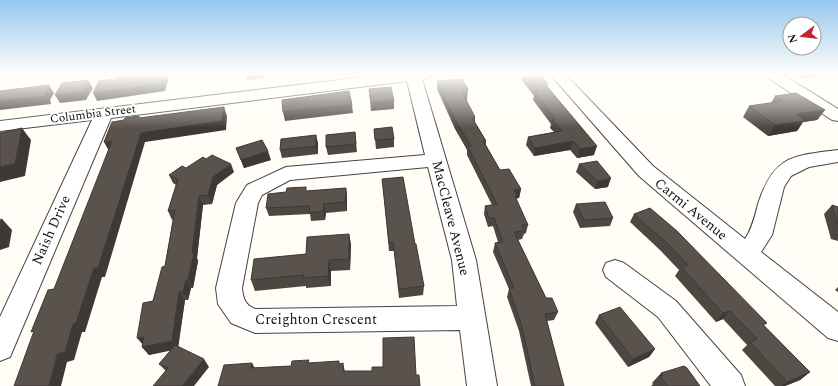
<svg xmlns="http://www.w3.org/2000/svg" width="838" height="386" font-family="Spectral,serif">
<rect width="100%" height="100%" fill="#fffdf5"/>
<g fill="none" stroke-linecap="round" stroke-linejoin="round">
<g stroke="#444" stroke-width="2">
<path id="minor" d="M388 74H432L429 77 422 79 476 260 497 386H467L460 330 255 333 231 323 218 304 216 288 236 203 247 185 286 167 425 155 407 81 111 118 10 357 0 361V317L92 120 0 131V121ZM428 167 452 260 457 306 255 309C245 305 243 298 242 288L258 203 262 195 290 180Z
M550 74H565L653 166 745 239C752 229 755 216 758 204 774 155 792 156 838 150V162L809 167 791 176 784 187 772 235 761 252 838 312V341L828 338 639 176Z
M764 74H782L838 109V121L832 120 767 77Z
M615 260 624 263 676 301 741 375 745 386H711L658 317 606 277 603 270 606 263Z"/>
</g>
<use href="#minor" fill="#fff" fill-rule="evenodd"/>
</g>
<path fill="#4d4742" d="M522 74H540L548 84 547 87 594 155 577 158 570 150 534 156 526 145 528 137 554 132 550 128 551 124 533 100 534 96 521 79Z
M796 74H833L803 78Z
M437 81 467 97 466 100 475 117V122L486 141V145L500 170 521 189 519 198 516 199 528 225 526 233 524 234 522 239 518 240 546 298 558 312 554 320 547 321 564 386H531L519 331 507 297 509 289 493 252 495 243 498 242 493 226 488 227 484 214 485 206 492 205 467 155V150L455 129 437 89Z
M369 89 394 101V109L371 111Z
M775 96 825 110 817 120 803 122 797 131 768 136 743 117 749 106 771 103Z
M352 105 353 113 285 121 283 112Z
M374 129 394 139V147L376 149Z
M355 132 357 152 328 155 326 147Z
M318 143V154L282 158 280 150Z
M236 148 271 160 244 168Z
M579 164 608 187 595 189 576 172Z
M186 168 234 172 217 185 212 204 203 205 197 258 198 261 193 288H191L188 300H185L178 346 209 367 166 371 159 364 171 350 149 355 142 347 153 301 165 266 173 219 172 220 168 211 176 185 173 183 169 175Z
M383 187 415 244 424 286 423 295 399 298 394 251H389Z
M346 188 347 196V211L326 213 325 220 311 221 310 214 269 216 266 208 307 191Z
M576 204 613 218 610 226 580 228 573 212Z
M832 205 838 207V241L831 239 824 214Z
M634 214 765 326 810 372 800 380 785 386H775L742 350 747 345 723 319 716 322 675 276 679 270 660 250 630 222Z
M349 234 351 245 350 270 331 271V286L306 288V286L255 291 251 280Z
M838 287V292L835 290Z
M599 315 655 349 649 357 628 367 595 323Z
M661 373 700 386H651L653 384 652 383Z"/>
<path fill="#3f3936" d="M165 74H167L169 78 165 91 97 101 93 93Z
M246 74H264V78L247 80Z
M806 74H833L803 78Z
M88 80 93 88 86 100 60 103 55 95Z
M49 85 54 93 50 100 51 104 0 110V101L45 92Z
M466 89H468L467 100 462 101V92Z
M224 107 227 116 226 130 145 142 105 277H102L85 332H82L74 360 67 362 61 386H49L57 354 73 324 141 133Z
M825 110 817 120 803 122 797 131 768 136 775 125 796 114Z
M22 128 31 140 25 176 0 182V167Z
M316 135 318 143V154L316 146Z
M112 141 109 151 104 142Z
M573 141 570 150 534 156 535 148Z
M597 146 594 155 577 158 580 149Z
M268 151 271 160 244 168 241 160Z
M231 164 234 172 217 185 212 204 208 195 213 177Z
M611 178 608 187 595 189 598 181Z
M346 188 347 196V211L345 202Z
M521 189 519 198H516L515 204 514 190Z
M199 196 203 205 197 258 198 261 193 288 188 280Z
M324 204 326 213 325 220 323 211Z
M2 219 12 230 9 247 0 250V229Z
M349 234 351 245 350 270 349 259Z
M329 260 331 271V286L328 276Z
M186 280 191 288 188 300 183 292Z
M179 292 185 300 178 349 149 355 142 347Z
M730 311 723 319 716 322 723 313Z
M144 337V346L137 338Z
M655 349 649 357 628 367 633 359Z
M204 359 209 367 194 386H182Z
M252 363 257 372 251 368Z
M343 363 345 372 343 371Z
M810 372 800 380 785 386H782L787 382Z"/>
<path fill="#5a524d" stroke="#3f3936" d="M118 74H132L131 75 142 74H165L161 84 93 93 99 81 116 79Z
M524 74H540L548 84H545L597 146 580 149 573 141 535 148 528 137 562 131 552 120H555L554 118H555L535 92 538 91Z
M462 79 468 89H466L467 92H462L475 117 472 118 486 141H483L500 170 509 169 521 189 514 190 517 195 515 196 528 225H522L524 231 514 232 546 298H552L558 312 545 314 564 386H535L521 323 509 289 514 288 495 243 503 242 494 218H489L485 206 497 204 468 147 471 146 455 120 437 81Z
M88 80 82 92 55 95 62 83Z
M49 85 45 92V96L0 101V91Z
M391 87 394 101 371 103 369 89Z
M349 91 352 105 283 112 282 100Z
M796 93 825 110 796 114 805 121 775 125 749 106 783 101 775 96Z
M224 107 222 121 141 133 98 268H94L76 323 73 324 65 352 57 354 49 386H14L34 331 31 332 48 290 54 289 112 141 104 142 112 122 124 120 125 118 139 116V118Z
M392 127 394 139 375 140 374 129Z
M22 128 15 164 0 167V133Z
M355 132 356 144 326 147V135Z
M316 135V146L280 150 281 139Z
M262 140 268 151 241 160 236 148Z
M212 155 231 164 213 177 208 195 199 196 192 253H194L188 280H186L183 292H179L172 341 142 347 144 337 137 338 143 303 153 301 162 267 165 266 175 210 168 211 178 179 169 175 182 166 186 168 203 157 206 159Z
M597 161 611 178 598 181 579 164Z
M403 177 415 244H416L424 286 399 289 393 242 389 243 382 179Z
M306 187V191L346 188 345 202 324 204 323 211 309 213 310 206 266 208 268 194 286 192 287 188Z
M605 202 613 218 584 220 576 204Z
M832 205 838 207V225Z
M650 208 677 231 767 323 763 325 810 372 787 382 750 342 757 339 730 311 723 313 681 267 688 265 665 241 634 214Z
M2 219 0 229V220Z
M349 234V259L329 260 328 276 303 278 304 275 251 280 254 259 306 254 307 237Z
M620 307 655 349 633 359 599 315Z
M414 337 416 375H419L420 386H218L224 365 252 363 251 368 291 366 292 361 309 360 308 363 339 361V364L343 363V371H372V367H383V338Z
M175 345 204 359 182 386H153L168 368 159 364Z
M684 366 687 368 700 386H667L660 376 663 375 661 373Z"/>
<linearGradient id="sky" x2="0" y2="1"><stop stop-color="#95c6ee"/><stop offset="0.58" stop-color="#fffefa"/><stop offset="1" stop-color="#fffefa" stop-opacity="0"/></linearGradient>
<rect width="838" height="128" fill="url(#sky)"/>
<g text-anchor="middle" dominant-baseline="central" stroke-width="4" stroke-linejoin="round" paint-order="stroke">
<g font-size="12" fill="#111" stroke="#fff">
<text transform="translate(93 114) rotate(-7)">Columbia Street</text>
</g>
<g font-size="14" fill="#111" stroke="#fff">
<text transform="translate(691 209) rotate(39)">Carmi Avenue</text>
<text transform="translate(451 218) rotate(76)">MacCleave Avenue</text>
<text transform="translate(51 230) rotate(-66)">Naish Drive</text>
<text x="316" y="319">Creighton Crescent</text>
</g>
</g>
<g transform="translate(802 36) rotate(255)"><circle r="19" fill="#ffffff" stroke="#a0a0a0"/>
<path d="M0-3L7 15L0 10L-7 15Z" fill="#c4262e"/>
<text y="-6" font-size="11" font-weight="bold" text-anchor="middle" fill="#111111">N</text>
</g>
</svg>
